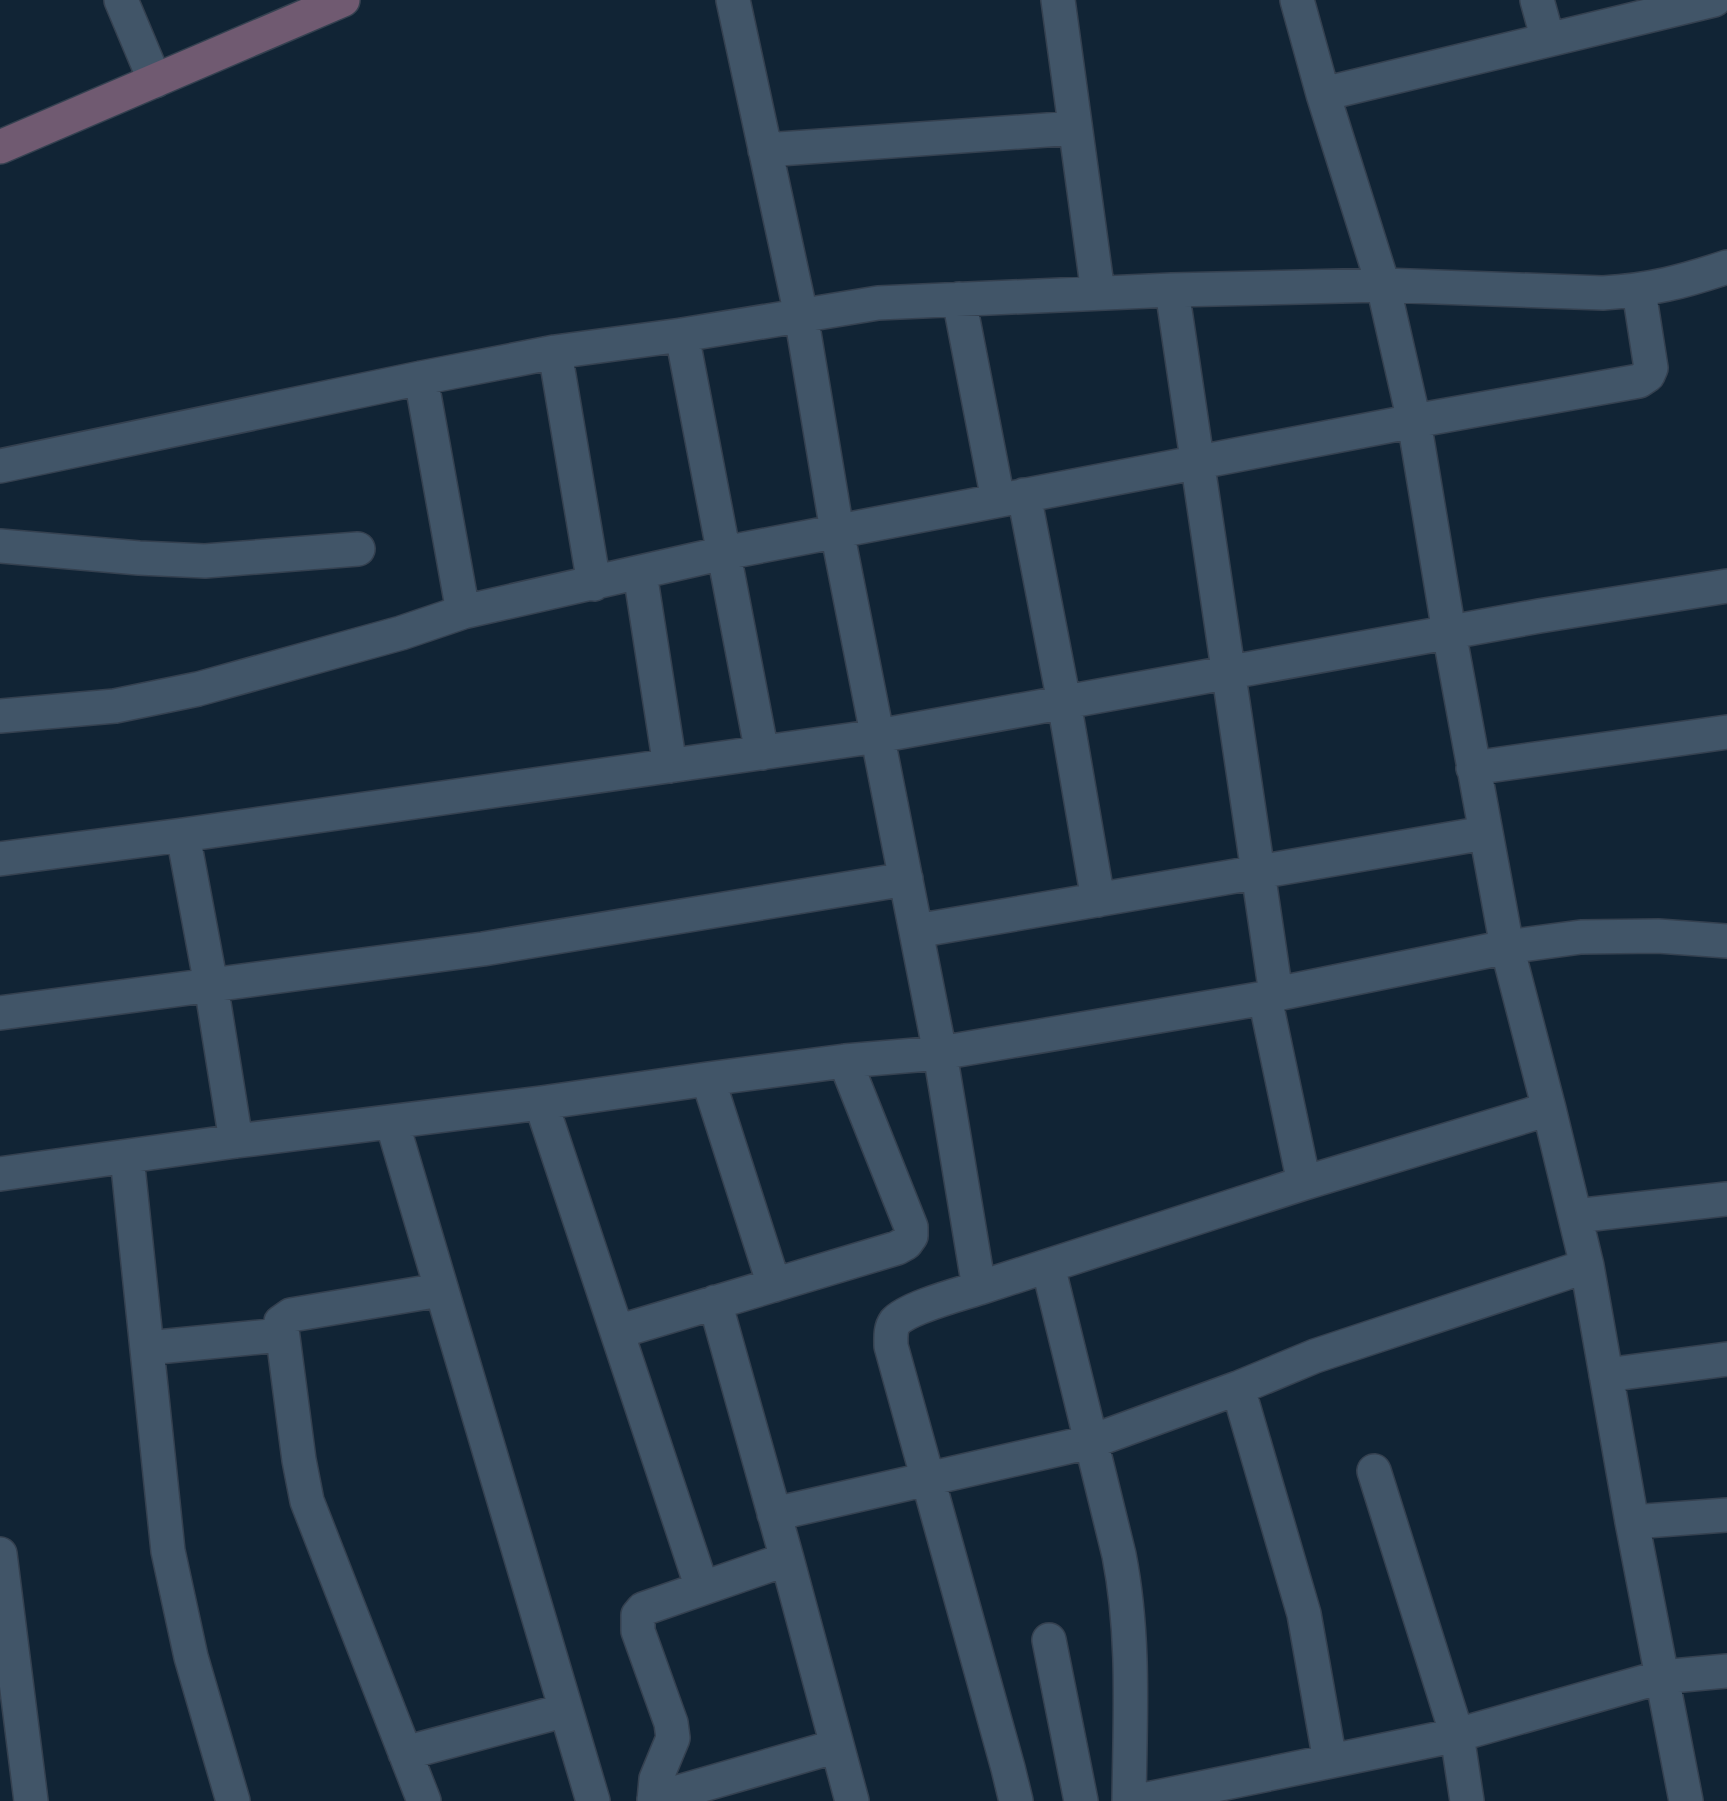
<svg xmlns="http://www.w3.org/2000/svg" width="1727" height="1801" font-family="'PT Serif',serif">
<rect width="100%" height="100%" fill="#112435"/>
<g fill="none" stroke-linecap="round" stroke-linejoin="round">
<g stroke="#354150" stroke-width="36">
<path id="minor" d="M121 0 155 81
M733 0 801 315 837 531 940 1053 979 1288 1304 1183 1549 1109
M1058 0 1098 293
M1297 0 1323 94 1383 285 1414 421 1449 632 1507 947 1549 1109 1587 1266 1632 1522 1686 1801
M1537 0 1548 40
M1323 94 1714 0
M765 150 1075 128
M1172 290 1276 994
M959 299 998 500
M682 335 762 753
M555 352 594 584
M421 378 463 612
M0 466 421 378 555 352 682 335 878 303 1172 290 1383 285 1603 293C1651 290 1682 282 1727 267
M1024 495 1064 702 1098 900
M0 546 139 558 205 561 358 549
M640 573 670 766
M0 716 115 706 198 689 401 633 463 612 724 553 1414 421 1639 381 1648 375 1651 368 1639 291
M1473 768 1727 732
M183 835 211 985 236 1141
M0 859 183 835 878 736 1539 616 1727 586
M916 931 1485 833
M1265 998 1304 1183
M0 1013 483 949 906 879
M708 1079 774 1285
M541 1103 702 1588
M392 1122 593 1801
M127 1157 168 1551 191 1657 233 1801
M0 1174 236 1141 541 1103 708 1079 845 1061 940 1053 1265 998 1276 994 1507 947 1581 937 1658 936 1727 941
M1575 1216 1727 1199
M1048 1266 1119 1555C1135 1636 1130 1719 1129 1801
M979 1288C960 1294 907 1308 895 1322 890 1329 891 1338 891 1346L1008 1768 1016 1801
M715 1302 787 1559 852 1801
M617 1332 897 1248 906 1243 911 1236V1227L845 1061
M147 1348 281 1335
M1606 1375 1727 1359
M1238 1388 1304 1614 1330 1761
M1374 1471 1457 1735 1467 1801
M774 1514 1090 1442 1238 1388 1315 1356 1587 1266
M1632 1522 1727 1515
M0 1554 31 1801
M1049 1640 1081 1801
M405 1753 566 1710
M654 1799 837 1746
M424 1801 307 1501 299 1460 281 1322 291 1315 440 1290
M654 1801 656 1779 673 1738 671 1723 638 1631V1615L643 1609 787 1559
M1138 1801 1457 1735 1661 1677 1727 1671"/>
</g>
<g stroke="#354150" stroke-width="36">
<path id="secondary" d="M0 147 343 0"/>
</g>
<use href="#minor" stroke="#415568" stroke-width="33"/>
<use href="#secondary" stroke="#705a71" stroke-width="33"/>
</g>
</svg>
